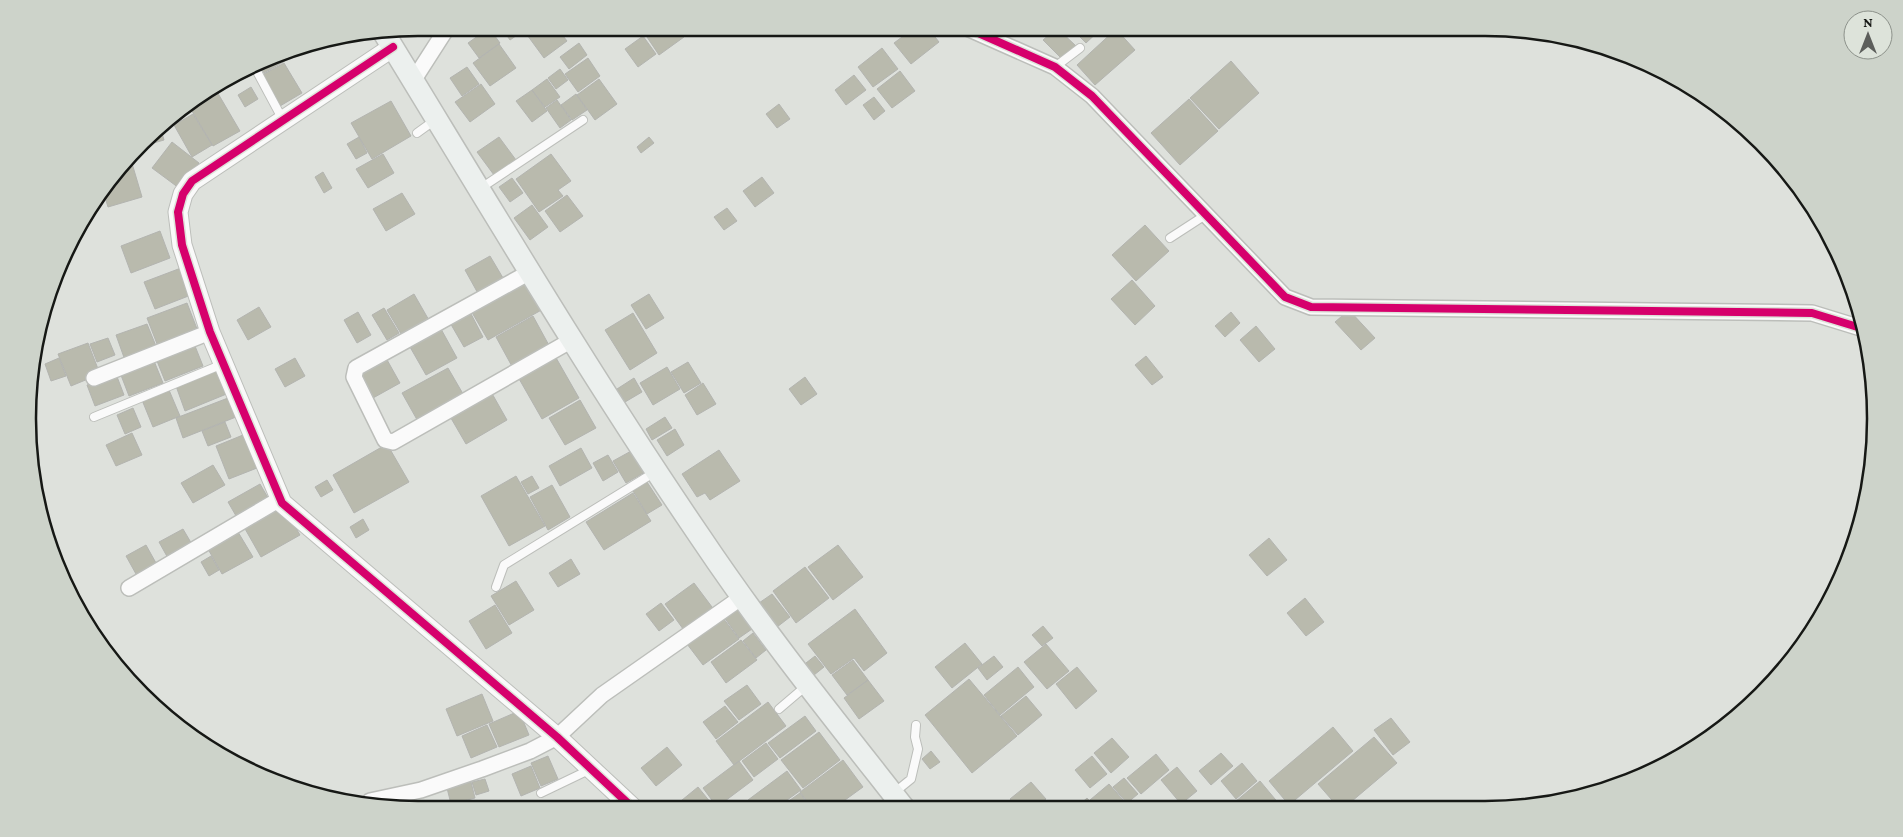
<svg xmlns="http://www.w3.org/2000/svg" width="1903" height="837" font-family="'Crimson Pro',serif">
<rect width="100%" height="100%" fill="#dee1dc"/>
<path fill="#b9baad" stroke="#b3b4b0" d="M489 28 500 43 479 58 468 43Z
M507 28H520L523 31 510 40 503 30Z
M522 28H557L567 41 544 58Z
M655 28H678L684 37 659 55 645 34Z
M914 28H928L939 42 911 64 894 43Z
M1057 28 1076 46 1062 59 1043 40Z
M1071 28H1102L1086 43Z
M1116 29 1135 50 1095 85 1077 65Z
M643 36 656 54 638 67 625 49Z
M579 43 587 55 569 69 560 57Z
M499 44 516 68 490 86 473 63Z
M882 48 898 69 873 87 858 67Z
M281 54 285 61 264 73 259 64Z
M588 58 600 76 578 92 565 74Z
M1231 61 1259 93 1219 129 1190 98Z
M284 63 302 93 280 106 262 75Z
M467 67 479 84 462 96 450 78Z
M560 69 568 80 556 89 548 78Z
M900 71 915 91 892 108 877 89Z
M854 75 866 90 846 105 835 90Z
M547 79 560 97 545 107 532 90Z
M599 79 617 104 595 120 577 95Z
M481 84 495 104 470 122 455 102Z
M251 87 258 99 245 107 238 95Z
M216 90 240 131 213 146 189 106Z
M532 90 547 111 532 122 516 101Z
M576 94 587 110 572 120 561 105Z
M874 97 885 111 874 120 863 105Z
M1189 99 1218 131 1180 165 1151 133Z
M557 100 571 120 560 128 546 108Z
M391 101 411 136 372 159 351 123Z
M779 104 790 119 777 128 766 114Z
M193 114 212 145 192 157 174 125Z
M160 126 164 140 143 146Z
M359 137 367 153 356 159 347 144Z
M499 137 516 160 494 175 477 152Z
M649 137 654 143 641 153 637 147Z
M172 142 199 163 179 188 152 168Z
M383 154 394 173 368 188 356 169Z
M551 154 571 181 558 190 563 196 539 212 516 179Z
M131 160 142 197 108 207 104 194Z
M323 172 332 188 324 193 315 177Z
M762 177 774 193 755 207 743 191Z
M512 178 523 193 510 202 499 187Z
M402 193 415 214 386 231 373 209Z
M567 195 583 216 560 232 545 211Z
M96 204 98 211 88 213Z
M532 205 548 227 530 240 514 218Z
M727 208 737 221 724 230 714 217Z
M1145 225 1169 251 1136 281 1112 255Z
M160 231 170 258 131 273 121 246Z
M490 256 506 283 480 297 465 270Z
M181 268 191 295 155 309 144 282Z
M527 276 545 308 488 340 470 309Z
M1132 280 1155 306 1135 325 1111 299Z
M414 294 430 322 403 337 387 310Z
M649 294 664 318 646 329 631 305Z
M187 303 199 334 159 349 147 318Z
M259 307 271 327 248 340 237 320Z
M384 308 399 333 387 340 372 315Z
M469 310 483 337 464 347 449 321Z
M1349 310 1375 338 1361 350 1335 322Z
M358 312 371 335 357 343 344 320Z
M1231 312 1240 323 1225 337 1215 326Z
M633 313 657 353 630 370 605 330Z
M533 316 551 349 514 370 496 337Z
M147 324 158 351 126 363 116 335Z
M1256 326 1275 349 1259 362 1240 340Z
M441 329 457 358 426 375 410 347Z
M108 338 115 355 97 362 90 344Z
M193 341 203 366 165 381 155 356Z
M88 343 100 374 71 386 58 354Z
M152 356 163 383 129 396 119 370Z
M555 356 579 398 542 419 518 377Z
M1146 356 1163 377 1152 385 1135 365Z
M59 358 66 376 51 381 45 364Z
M295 358 305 376 285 387 275 369Z
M386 358 400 383 373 398 359 373Z
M688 362 701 383 684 393 671 372Z
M667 367 680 389 653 405 640 383Z
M448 368 466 399 420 425 402 393Z
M219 369 229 393 185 411 176 386Z
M116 374 124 395 95 406 87 385Z
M805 377 817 394 801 405 789 389Z
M634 378 642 392 625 402 617 389Z
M703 383 716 404 697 415 685 395Z
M169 390 180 416 153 427 142 400Z
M490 390 507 420 466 444 448 413Z
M228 398 236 417 183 438 176 418Z
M580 400 596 428 565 445 549 418Z
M133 408 141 427 125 434 117 415Z
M665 417 672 428 652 440 646 429Z
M225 422 231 437 208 446 202 431Z
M675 429 684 445 667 456 657 440Z
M132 433 142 455 116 466 106 445Z
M243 435 257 468 229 479 216 446Z
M387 444 409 482 354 513 333 475Z
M581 448 592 468 560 486 549 466Z
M633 450 645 472 626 483 613 461Z
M719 450 740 481 710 500 705 493 697 497 682 474Z
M608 455 618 472 603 481 593 463Z
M213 465 225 485 193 503 181 483Z
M516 476 545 526 509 546 481 496Z
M532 476 539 488 528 494 521 482Z
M327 480 333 490 321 497 315 487Z
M647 482 662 505 647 514 633 491Z
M260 484 271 503 239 521 228 502Z
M552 485 570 517 548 530 530 497Z
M633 493 651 521 604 550 586 522Z
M283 506 300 535 261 557 244 527Z
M363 519 369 530 356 538 350 527Z
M183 529 193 546 169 560 159 542Z
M238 532 253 557 222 574 208 549Z
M1269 538 1287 560 1267 576 1249 555Z
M146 545 156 563 136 574 126 556Z
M838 545 863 577 833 600 808 567Z
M211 556 219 570 209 576 201 562Z
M571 559 580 574 558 587 549 573Z
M805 567 829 598 796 623 773 591Z
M516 581 534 610 509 625 491 596Z
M694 583 715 611 686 633 665 604Z
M772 594 790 617 777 627 759 603Z
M1305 598 1324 622 1306 636 1287 613Z
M661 603 674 620 659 631 646 614Z
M733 604 752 629 739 638 721 613Z
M495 605 512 633 486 649 469 621Z
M855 609 887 653 864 671 854 658 831 674 808 644Z
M720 614 739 639 703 665 684 640Z
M1043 626 1053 638 1042 646 1032 635Z
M753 633 766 650 756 658 743 641Z
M741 640 757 660 726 683 711 662Z
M965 643 982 664 952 688 935 667Z
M1046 644 1069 671 1047 689 1024 662Z
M815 656 824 667 814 675 806 663Z
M994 656 1003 667 987 680 978 668Z
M853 660 868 680 847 695 832 675Z
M1018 667 1034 687 1000 715 984 695Z
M1077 667 1097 691 1076 709 1056 684Z
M969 679 1017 736 972 773 925 715Z
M868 680 884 701 859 719 844 698Z
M747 685 761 704 739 720 724 701Z
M482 694 493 721 457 736 446 709Z
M1026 696 1042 715 1018 735 1001 716Z
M768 702 786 726 734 765 716 741Z
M725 706 738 722 716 739 703 722Z
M519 711 529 735 499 747 489 724Z
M805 716 816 731 780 758 768 743Z
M1391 718 1410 742 1393 755 1374 730Z
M487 725 497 747 471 758 462 736Z
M1333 727 1353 751 1289 805 1269 781Z
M819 732 840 760 803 788 781 760Z
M1374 737 1397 763 1345 807H1338L1318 784Z
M1112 738 1129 757 1111 773 1094 753Z
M766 743 778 759 754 777 742 761Z
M667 747 682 765 656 786 641 768Z
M931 751 940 762 930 769 922 759Z
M1221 753 1233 766 1211 785 1199 771Z
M1156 754 1169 770 1141 794 1127 778Z
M548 756 558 779 541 786 531 763Z
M1092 756 1107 774 1090 788 1075 770Z
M843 760 863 787 834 808H812L800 792Z
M739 761 753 780 717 807 703 788Z
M1242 763 1257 781 1236 799 1221 781Z
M531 766 540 788 521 796 512 774Z
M1177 767 1197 791 1181 804 1161 780Z
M787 771 801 790 776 808H755L748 800Z
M1124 778 1138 794 1127 803 1113 787Z
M485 779 489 791 476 795 472 782Z
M1260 781 1280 805 1279 807H1229Z
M471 782 475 798 451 804 447 788Z
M1031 782 1046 799 1035 808H1018L1010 799Z
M1109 784 1123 800 1114 807H1096L1090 800Z
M698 787 711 803 705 809H671Z
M800 793 811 808H779Z
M407 797 409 808 381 803Z
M1087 798 1095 807 1076 808Z
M1303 800 1309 807H1295Z
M749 802 754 808 740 809Z"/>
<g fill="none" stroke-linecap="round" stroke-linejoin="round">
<g stroke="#bcbeba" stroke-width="10">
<path id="service" d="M254 66 283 120
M1055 67 1080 48
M417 133 435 120
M481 188 583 120
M1170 238 1207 214
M94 417 223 364
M496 587 504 565 655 472
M779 709 806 686
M895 792 911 779 918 749 915 737 916 725
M541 793 591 769"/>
</g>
<g stroke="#bcbeba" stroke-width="18">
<path id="minor" d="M967 28 1055 67 1092 96 1285 297 1311 307 1812 313 1864 329
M413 81 447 28
M530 272 356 368 354 377 385 440 393 442 572 340
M94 378 210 332
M129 588 280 499
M370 801 421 790 482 769 530 751 557 737 602 695 742 597"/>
</g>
<g stroke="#bcbeba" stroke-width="21">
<path id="tertiary" d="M393 47 192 181 183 194 178 212 182 245 210 332 282 503 557 737 634 809"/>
</g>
<g stroke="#bcbeba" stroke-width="24">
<path id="secondary" d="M384 33C488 203 589 374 701 538 764 632 835 720 904 808"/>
</g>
<use href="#service" stroke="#fafafa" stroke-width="8"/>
<use href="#minor" stroke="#fafafa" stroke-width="15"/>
<use href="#tertiary" stroke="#fafafa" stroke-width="19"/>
<use href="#secondary" stroke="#ecf0ee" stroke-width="21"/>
<g stroke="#dde3da" stroke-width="11">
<path id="cycleway" d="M967 28 1055 67 1092 96 1285 297 1311 307 1812 313 1864 329
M393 47 192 181 183 194 178 212 182 245 210 332 282 503 557 737 634 809"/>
</g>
<use href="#cycleway" stroke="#d6006c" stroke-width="8"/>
</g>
<path d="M0 0H1903V837H0ZM418 36H1485A382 382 0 0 1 1867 418V419A382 382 0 0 1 1485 801H418A382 382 0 0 1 36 419V418A382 382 0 0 1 418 36Z" fill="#cdd3ca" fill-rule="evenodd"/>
<path fill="none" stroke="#161815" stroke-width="2.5" d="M418 36H1485A382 382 0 0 1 1867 418V419A382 382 0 0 1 1485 801H418A382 382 0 0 1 36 419V418A382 382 0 0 1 418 36Z"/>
<g transform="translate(1868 35)"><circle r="24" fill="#dde3da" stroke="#8d928b"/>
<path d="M0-4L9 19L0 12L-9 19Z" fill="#5c5e5b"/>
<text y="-8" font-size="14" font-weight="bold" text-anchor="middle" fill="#161815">N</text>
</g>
</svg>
